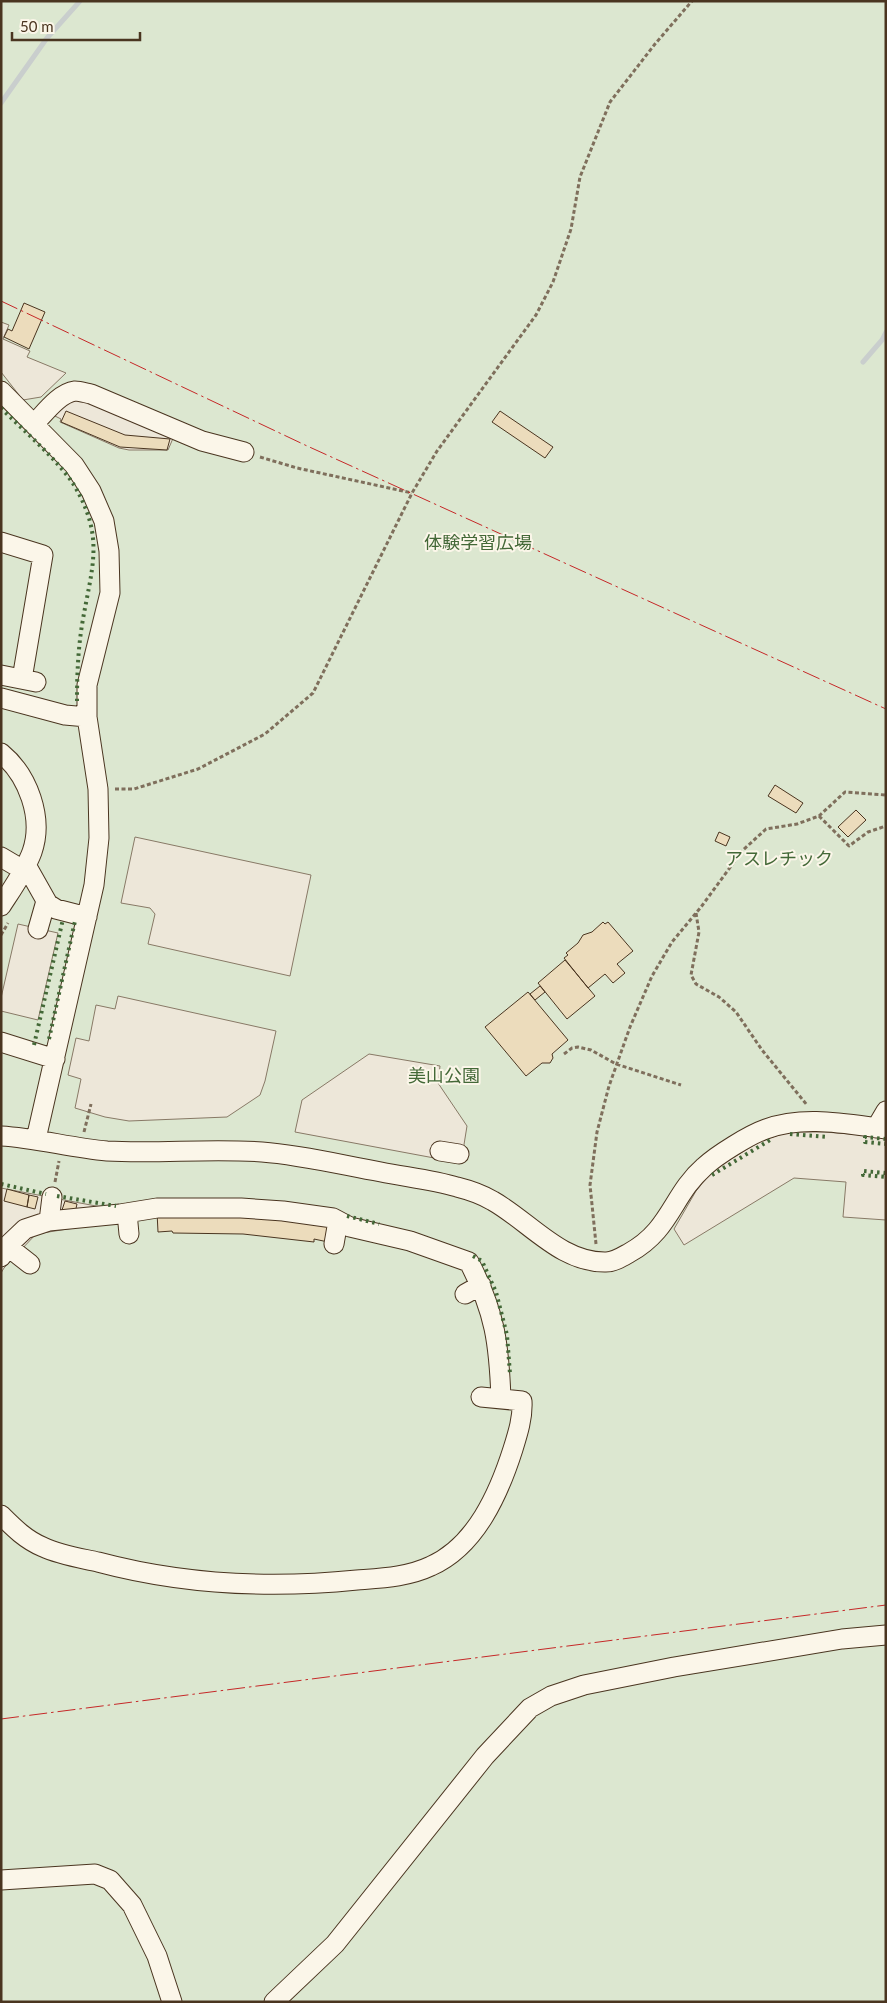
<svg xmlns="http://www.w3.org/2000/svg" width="887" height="2003" font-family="Lato,'Noto Sans JP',sans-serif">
<rect width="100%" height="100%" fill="#fbf6e9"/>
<path fill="#dce7d0" stroke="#887966" d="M1 1H886V2002H1Z"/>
<path fill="#ede7d9" stroke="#887966" d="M1 322 9 325 3 339 30 351 27 357 66 373 41 397 23 400 1 372Z
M80 400 174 436 168 450H129L119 448 60 422 61 419 53 415 71 401Z
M135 837 311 875 290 976 148 944 155 914 150 908 121 903Z
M18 924 58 933 38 1020 1 1011V998Z
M118 996 276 1031 265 1081 260 1095 227 1117 129 1121 105 1117 75 1108 81 1079 68 1075 76 1038 89 1041 96 1005 115 1009Z
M369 1054 440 1066 438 1083 467 1126 461 1163 295 1132 302 1100Z
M789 1132H825L886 1137V1220L843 1217 846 1182 794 1178 684 1245 674 1229 696 1191 715 1168 763 1140Z
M1 1188 117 1210 118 1221 36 1234 4 1268 1 1273Z"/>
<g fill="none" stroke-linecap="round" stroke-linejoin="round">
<path stroke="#c9cecd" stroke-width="5" d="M1 103 47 38 80 1
M863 362 882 340 886 332"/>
</g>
<path fill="#ecdcbc" stroke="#4a3520" d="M24 303 45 312 29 349 4 337 8 329 12 331Z
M66 411 125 435 170 439 167 450 120 447 61 422Z
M500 411 553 447 545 458 492 422Z
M775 785 803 803 796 813 768 796Z
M856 810 866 820 848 837 838 827Z
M719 832 730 837 726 846 715 841Z
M603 922 605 924 608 922 633 951 617 964 625 973 613 983 605 974 588 988 564 958 568 955 566 953 578 943 583 935 592 932Z
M565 960 595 996 567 1019 538 983Z
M540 986 545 992 535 1000 530 994Z
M528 992 568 1040 552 1054 553 1058 550 1063H542L526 1076 485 1027Z
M7 1189 29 1195 27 1207 4 1201Z
M29 1195 38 1197 35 1209 27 1207Z
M65 1201 77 1204 75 1213 62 1210Z
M157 1212 332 1223 328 1242 314 1239V1242L243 1234 173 1233 172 1231 158 1232Z"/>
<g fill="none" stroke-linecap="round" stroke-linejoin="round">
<g stroke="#4a3520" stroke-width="21">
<path id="minor" d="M1 391 74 465 91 491 104 521 109 551 110 593 87 685V717L98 789 99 838 94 885 36 1139
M34 424C44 414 59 393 75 391 80 391 86 393 91 394L202 441 244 452
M1 542 43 555 22 679
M1 675 36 682
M1 698 65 715 87 717
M1 753C28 775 44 818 32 852 25 871 12 889 1 906
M1 857 23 870
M26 865 48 904 56 909 87 917
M38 929 46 901
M1 1042 55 1059
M876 1128 886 1111
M1 1136C37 1138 71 1148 107 1151 158 1154 210 1148 262 1152 302 1155 342 1165 381 1172 406 1177 433 1180 457 1187 469 1190 483 1195 493 1201 530 1222 561 1263 606 1262 614 1262 622 1257 629 1253 671 1230 672 1195 704 1167 717 1155 749 1135 766 1129 804 1115 846 1124 886 1129
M440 1151 459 1154
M127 1213 129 1234
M49 1221 52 1197
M334 1244 338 1221
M7 1246 30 1264
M1 1257 7 1246 25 1229 49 1221 120 1214 157 1208H241L283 1211 333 1218 350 1227 410 1241 469 1262C495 1312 499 1343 501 1399
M465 1294 481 1285
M1 1515C14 1528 26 1540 43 1547 60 1555 80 1558 98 1562 184 1585 268 1589 357 1580 382 1578 408 1577 431 1566 476 1546 499 1493 513 1449 518 1433 523 1417 522 1401L481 1397
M1 1880 95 1874 110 1880 132 1905 157 1956 172 2002
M274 2002 335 1944 485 1756 530 1708 551 1696 584 1685 674 1667 842 1639 886 1635"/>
</g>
<path stroke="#7f6f5c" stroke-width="3" stroke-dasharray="4 2.5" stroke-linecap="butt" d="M260 457 297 468 412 493
M115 789H134L198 769 265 734 313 693 412 493 437 451 536 315 553 282 571 229 580 177 610 102 655 44 692 1
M819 816 849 846 868 832 886 826
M696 913 699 932 691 975 696 984 719 997 736 1012 762 1050 807 1105
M1 935 8 923
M564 1054 572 1048 578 1047 591 1050 616 1064 681 1085
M84 1132 91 1104
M55 1182 59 1161
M596 1244 590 1185 597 1132 609 1086 630 1027 652 976 672 942 701 907 742 851 766 829 797 824 819 816 845 792 886 795"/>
<use href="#minor" stroke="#fbf6e9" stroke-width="19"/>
<path stroke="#436837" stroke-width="4" stroke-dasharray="2.5 4" stroke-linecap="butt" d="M1 408C23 430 58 460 74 485 106 539 91 569 82 625 78 650 77 675 77 701
M49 1039 75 921
M34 1045 63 919
M790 1134 828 1137
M886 1139 865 1137V1142L886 1144
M886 1173 863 1171V1175L886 1177
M712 1175 770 1140
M1 1184 46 1194
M57 1196 116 1206
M347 1216 379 1224
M473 1256 482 1261 496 1292 507 1335 510 1374"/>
<path stroke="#c62828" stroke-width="1" stroke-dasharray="18 4 2.5 4" stroke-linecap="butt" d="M1 301 305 445 886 709
M1 1719 886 1605"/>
</g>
<g text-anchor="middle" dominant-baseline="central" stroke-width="4" stroke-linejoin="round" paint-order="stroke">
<g font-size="18" fill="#436837" stroke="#fbf6e9">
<text x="478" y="542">体験学習広場</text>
<text x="779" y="858">アスレチック</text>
<text x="444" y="1075">美山公園</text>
</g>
</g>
<rect width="887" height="2003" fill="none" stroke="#4a3520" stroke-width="5"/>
<path d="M12 32v8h128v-8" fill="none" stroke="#4a3520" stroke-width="2.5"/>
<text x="20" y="32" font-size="15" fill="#4a3520" stroke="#fbf6e9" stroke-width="4" paint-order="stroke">50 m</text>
</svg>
